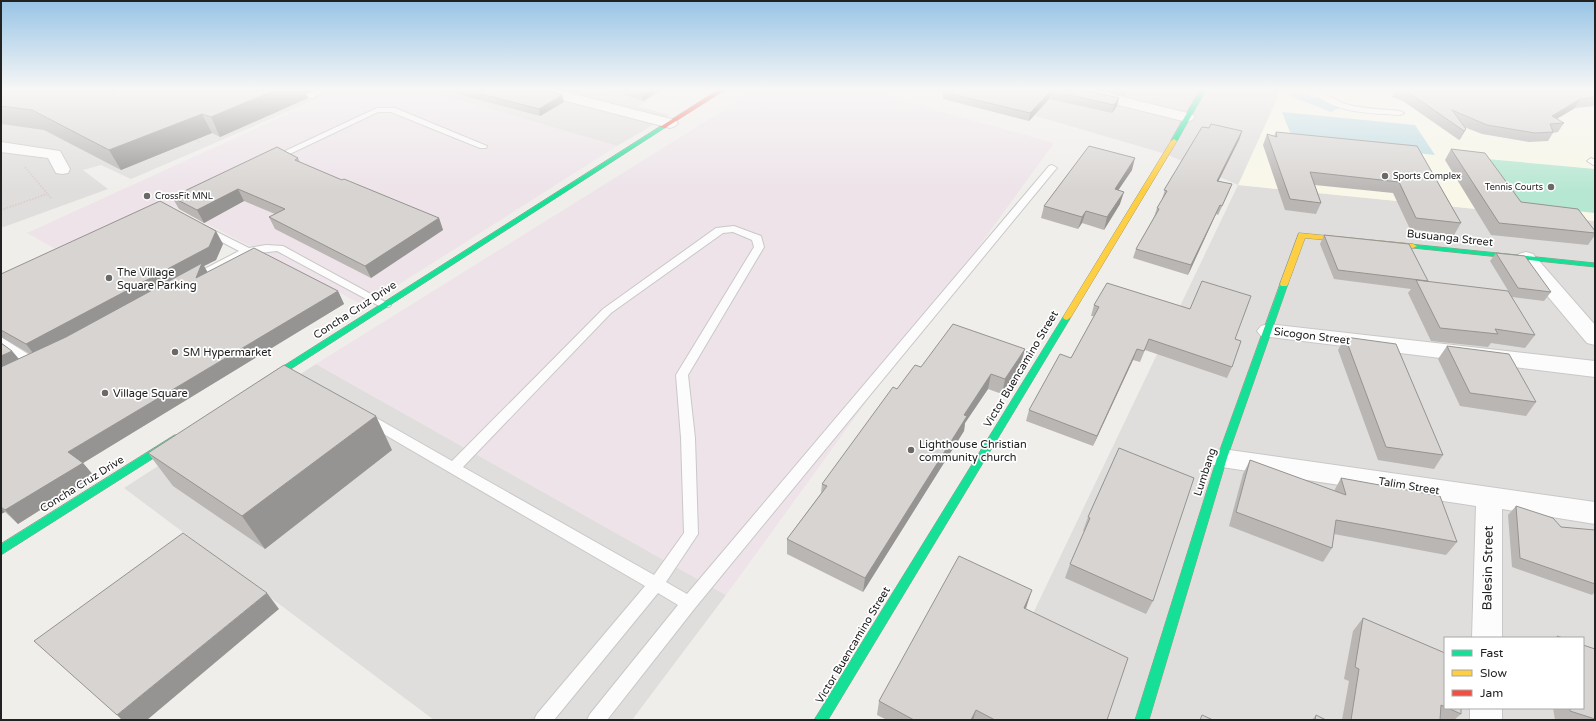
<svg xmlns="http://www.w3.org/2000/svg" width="1596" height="721" font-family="'Varela Round',sans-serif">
<rect width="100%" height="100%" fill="#f0eeeb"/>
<path fill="#dfdedc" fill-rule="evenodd" d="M1 90H338L131 179 101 165 83 170 108 189 1 228Z
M424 90H665L637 106 670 115 617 146Z
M946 90H1281L1239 185 1595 221V720H982L1238 185 1166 154ZM1445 638H1583V708H1445Z
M316 364 726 595 632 720H434L124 488Z"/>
<path fill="#ede3e9" d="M340 90H424L617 146 365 306 173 206 66 255 27 233Z
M756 90H865L1054 143 726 595 316 364Z"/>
<path fill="#f8f7e8" d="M1281 90H1595V221L1238 185Z"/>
<path fill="#b6e7d2" d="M1487 159 1595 169V213L1521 205Z"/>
<path fill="#bedce3" d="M1298 91 1341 107 1331 112 1288 95Z
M1282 112 1415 125 1435 155 1293 140Z"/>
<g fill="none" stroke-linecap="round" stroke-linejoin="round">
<g stroke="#c9c8c7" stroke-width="2">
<path id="lane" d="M316 90H327L312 98 305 96Z
M1311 90C1324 90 1333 100 1346 104 1363 109 1382 109 1400 111L1404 113 1400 115C1371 113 1332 114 1311 90Z
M377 108H395L487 146 486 148H480L391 112H378L275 161 272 162 268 159Z
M1591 158 1595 160V166L1587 161Z
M1052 165 1057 168 1055 170 695 608 607 720H587L590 714 678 605 658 593 554 720H534L537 714 645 586 363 422 362 419 363 416H373L452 461 603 309 716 228 734 226 761 236 764 247 688 375 695 438 698 534 666 582 687 594 1049 166ZM733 232 752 240 754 247 676 375 681 438 684 533 654 575 463 467 611 313 723 233Z
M205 226 249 248 266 245 283 246 391 305 389 307H381L277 251 248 254 197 281H189L188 279 189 277 239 251 201 231 200 229 201 227Z
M1 337 39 361 41 364 39 367H31L1 347Z"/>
</g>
<g stroke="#c9c8c7" stroke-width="2">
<path id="street" d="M533 90H558L675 120 678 123 675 126 670 128 535 93Z
M1068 90H1094L1192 114 1195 117 1192 120 1187 122 1070 93Z
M1 142 60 151 70 169 68 173 62 174 56 173 48 158 1 152Z
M1526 252 1533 254 1595 325V345L1587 343 1519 262 1516 258 1519 254Z
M1268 324 1595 361V377L1261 336 1257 331 1261 326Z
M1222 449 1595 502V524L1502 509V638H1472L1476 506 1222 467 1213 465 1210 458 1213 451Z
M1470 708H1502V720H1470Z"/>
</g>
<g stroke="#999b81" stroke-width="1">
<path id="fast" d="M1200 90H1206L1177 141 1172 142 1171 141Z
M661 126 666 127 266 385H260L258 383 260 381Z
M1410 244 1595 263V267L1413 248H1410L1409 246Z
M1281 282H1287L1288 284 1227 458 1149 720H1135L1217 458Z
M1067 314 1071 317 828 720H814L1063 317Z
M175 435 179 436 180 439 179 442 1 555V544Z"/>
</g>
<g stroke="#999b81" stroke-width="1">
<path id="slow" d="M1174 139 1177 141 1071 317 1067 320 1064 319 1063 317 1171 141Z
M1299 233 1413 244 1417 246 1413 248 1305 238 1288 284 1287 286H1281L1280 284Z"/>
</g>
<g stroke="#999b81" stroke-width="1">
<path id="jam" d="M718 90H725L665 128 660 127Z"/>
</g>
<path stroke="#dccecc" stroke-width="2" stroke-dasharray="1.5 1.5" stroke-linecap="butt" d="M193 138 200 142
M25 167 51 198
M1 210 47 194"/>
<use href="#lane" fill="#fdfcfc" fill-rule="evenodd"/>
<use href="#street" fill="#fdfcfc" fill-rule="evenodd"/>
<use href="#fast" fill="#16e098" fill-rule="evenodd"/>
<use href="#slow" fill="#ffcf43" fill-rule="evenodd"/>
<use href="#jam" fill="#f24e42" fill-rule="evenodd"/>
</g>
<path fill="#b9b6b4" d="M1 90 115 92 119 90H313L306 94 308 98 220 137 212 133 121 170 44 130 1 124Z
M442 90H544L562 95 564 102 540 116Z
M564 90H583L577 93Z
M610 90H661L643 101Z
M1084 90 1119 98 1117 106 1112 113 1049 99 1029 121 943 99V92Z
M1101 90H1129L1124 96Z
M1268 90H1278L1277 92Z
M1351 90H1379V91H1352Z
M1395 90H1595V106L1575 108 1557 119 1564 123 1558 132 1553 133 1548 141 1529 142 1482 134 1464 127 1466 129 1460 139 1459 140 1403 101 1392 97Z
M1209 128 1242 131 1239 140 1218 181 1232 184 1228 194 1218 215 1216 214 1188 275 1133 258 1136 249 1154 217 1157 208 1162 200V199L1165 190Z
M1276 132 1417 146 1461 223 1454 235 1410 229 1393 193 1315 185 1321 203 1316 214 1285 210 1263 145 1267 134 1274 136Z
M1451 149 1521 202 1595 231V235L1588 245 1491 235 1445 160Z
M298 158 300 162 342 180 439 218 443 230 371 278 275 229 269 217 275 214 244 201 204 223 179 209 172 197Z
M1132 170 1118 190 1120 204 1104 230 1082 223 1078 229 1041 218 1044 206Z
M1324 235 1427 282 1535 335 1525 348 1491 343 1488 347 1431 341 1408 293 1411 289 1334 279 1320 244Z
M223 244 216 260 204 266 207 272 338 291 344 304 83 463 94 476 18 524 5 512 1 514V343L12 351 19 359 30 354 1 337V274Z
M1496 253 1551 292 1544 301 1512 297 1490 261Z
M1094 305 1235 339 1232 367 1227 378 1145 350 1140 362 1133 360 1093 446 1026 421 1029 410 1071 358 1094 316H1091Z
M1345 337 1443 455 1434 469 1378 460 1338 350Z
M1447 346 1536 402 1526 416 1460 406 1438 359Z
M1025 349 1021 363 1002 394 988 389 965 423 964 431 863 592 787 554V539L821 493 822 484 897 389Z
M1119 448 1153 601 1146 614 1065 578 1070 564 1085 531H1083L1088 517Z
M392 450 265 549 173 486 148 453Z
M1250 460 1334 491 1341 478 1457 542 1446 555 1334 534 1332 548 1323 562 1229 526 1243 474Z
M1516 506 1561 527 1595 530V592L1592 595 1512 567 1508 515Z
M1027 605 1026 609 1107 720H887L877 715 879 701Z
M1363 618 1445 653V708H1461V714L1454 720H1342L1349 681 1344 679 1353 631Z
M1595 649V720H1555L1553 708H1583Z
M1316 715 1326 720H1312Z"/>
<path fill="#969492" d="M275 90H313L306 94 308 98 220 137 211 117Z
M577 90H583L577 93Z
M648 90H661L643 101 642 94Z
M1126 90H1129L1124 96Z
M1051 91 1049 99 1029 121 1030 113Z
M562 95 564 102 540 116 539 109Z
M1119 98 1117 106 1112 113 1114 105Z
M1580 99 1575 108 1546 125 1552 116Z
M202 114 212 133 121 170 109 150Z
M1466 129 1460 139 1459 140 1464 131Z
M1242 131 1239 140 1214 190 1217 181Z
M1135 158 1132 170 1111 201 1115 189Z
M238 189 244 201 204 223 197 210Z
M1124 192 1120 204 1104 230 1107 217Z
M1220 205 1216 214 1188 275 1191 265Z
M1086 211 1082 223 1078 229 1082 217Z
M439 218 443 230 371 278 365 266Z
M216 231 223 244 216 260 204 266 210 276 36 357 26 344Z
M338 291 344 304 83 463 94 476 18 524 5 510 68 452Z
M1025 349 1021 363 1002 394 1005 379Z
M1137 349 1133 360 1093 446 1097 436Z
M12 351 23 364 1 374V356Z
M991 374 988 389 965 423 964 431 863 592 865 578 964 415Z
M376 416 392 450 265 549 242 516Z
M1 508 5 512 1 514Z
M1032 590 1027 605 1019 623 1024 608Z
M267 593 279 609 147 720H122L117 715Z
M976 710 973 720H971Z"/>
<path fill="#d7d4d1" stroke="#969492" d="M1 90H103L115 92 119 90H275L211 117 202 114 109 150 32 110 1 106Z
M466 90H544L562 95 539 109Z
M630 90H648L642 94Z
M945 90H1084L1119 98 1114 105 1051 91 1030 113 943 92Z
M1402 90H1595V97L1580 99 1552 116 1564 123 1550 124 1553 132 1535 133 1487 125 1452 110 1466 129 1464 131 1408 92Z
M1211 124 1242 131 1217 181 1232 184 1222 206 1220 205 1191 265 1136 249 1159 209 1157 208 1167 191 1164 190 1202 127 1209 128Z
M1276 132 1417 146 1461 223 1416 218 1399 182 1310 172 1321 203 1290 199 1267 134 1277 137Z
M1089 146 1135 158 1115 189 1124 192 1107 217 1086 211 1082 217 1044 206Z
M277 147 298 158 295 160 342 180 344 179 439 218 365 266 269 217 285 209 238 189 197 210 172 197Z
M1451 149 1485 153 1521 202 1578 209 1595 231V233L1499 223Z
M160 201 216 231 209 247 26 344 1 330V274Z
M1324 235 1409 244 1428 281 1338 270Z
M254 248 338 291 68 452 83 463 5 510 1 507V367L66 337 202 263 196 278Z
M1496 253 1525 256 1551 292 1518 288Z
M1416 280 1508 291 1535 335 1495 329 1498 334 1440 328Z
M1202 281 1251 296 1235 339 1241 341 1232 367 1149 339 1144 351 1137 349 1097 436 1029 410 1060 354 1071 358 1099 307 1094 305 1107 283 1190 309Z
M953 324 1025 349 1005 379 991 374 964 415 967 416 865 578 787 539 827 486 822 484 893 387 897 389 915 365 921 367Z
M1345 337 1396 344 1443 455 1386 447Z
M1 343 12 351 1 356Z
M1447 346 1509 354 1536 402 1470 393Z
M284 365 376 416 242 516 148 453Z
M1119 448 1194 478 1153 601 1070 564 1090 518 1088 517Z
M1250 460 1346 495 1341 478 1440 496 1457 542 1336 520 1332 548 1236 512Z
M1516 506 1553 518 1561 527 1595 530V584L1520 558Z
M183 533 267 593 117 715 34 641Z
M959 556 1032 590 1024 608 1128 658 1107 720H995L976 710 971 720H914L879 701Z
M1363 618 1445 653V707L1441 705 1440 720H1351L1359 669 1355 667Z
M1557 636 1563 638H1558Z
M1583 645 1595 649V719L1570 711V708H1583Z
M1448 708H1461V714Z
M1202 715 1213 720H1200Z
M1316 715 1326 720H1315Z"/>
<linearGradient id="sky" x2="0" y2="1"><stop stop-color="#97c4e6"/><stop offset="0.47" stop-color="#f8f7f6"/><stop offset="1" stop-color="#f8f7f6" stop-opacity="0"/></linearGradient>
<rect width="1596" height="191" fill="url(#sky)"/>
<g fill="#6a6968" stroke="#fff" stroke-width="1.5">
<circle cx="1385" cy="176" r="4"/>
<circle cx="1551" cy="187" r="4"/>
<circle cx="147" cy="196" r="4"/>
<circle cx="109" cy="278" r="4"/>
<circle cx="175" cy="352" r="4"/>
<circle cx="105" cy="393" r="4"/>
<circle cx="911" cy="450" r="4"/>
</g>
<g text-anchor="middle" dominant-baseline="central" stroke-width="3.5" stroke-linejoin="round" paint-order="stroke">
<g font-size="9" fill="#222" stroke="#fff" text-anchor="start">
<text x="1393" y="176">Sports Complex</text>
<text x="1543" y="187" text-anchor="end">Tennis Courts</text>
<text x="155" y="196">CrossFit MNL</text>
</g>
<g font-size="11" fill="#222" stroke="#fff">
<text transform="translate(1450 238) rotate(6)">Busuanga Street</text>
<text transform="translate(355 310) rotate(-33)">Concha Cruz Drive</text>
<text transform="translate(1312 336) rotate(7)">Sicogon Street</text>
<text transform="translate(1021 369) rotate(-59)">Victor Buencamino Street</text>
<text transform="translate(1205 472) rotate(-72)">Lumbang</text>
<text transform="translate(82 484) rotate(-32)">Concha Cruz Drive</text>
<text transform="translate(1409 486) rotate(9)">Talim Street</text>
<text transform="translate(853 645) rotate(-59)">Victor Buencamino Street</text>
</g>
<g font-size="11" fill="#222" stroke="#fff" text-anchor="start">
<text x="117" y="272">The Village<tspan x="117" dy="13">Square Parking</tspan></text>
<text x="183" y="352">SM Hypermarket</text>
<text x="113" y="393">Village Square</text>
<text x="919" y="444">Lighthouse Christian<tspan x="919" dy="13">community church</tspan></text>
</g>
<g font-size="13" fill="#222" stroke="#fff">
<text transform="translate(1488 568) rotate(-89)">Balesin Street</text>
</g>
</g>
<rect width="1596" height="721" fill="none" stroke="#222222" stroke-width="4"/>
<rect x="1444" y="637" width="140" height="72" fill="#ffffff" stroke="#a7a7a7"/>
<rect x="1452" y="650" width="20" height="6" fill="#16e098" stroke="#a7a7a7"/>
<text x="1480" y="657" font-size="12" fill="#222222">Fast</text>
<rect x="1452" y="670" width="20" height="6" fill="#ffcf43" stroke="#a7a7a7"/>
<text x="1480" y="677" font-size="12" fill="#222222">Slow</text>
<rect x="1452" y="690" width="20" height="6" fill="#f24e42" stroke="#a7a7a7"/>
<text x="1480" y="697" font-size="12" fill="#222222">Jam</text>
</svg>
